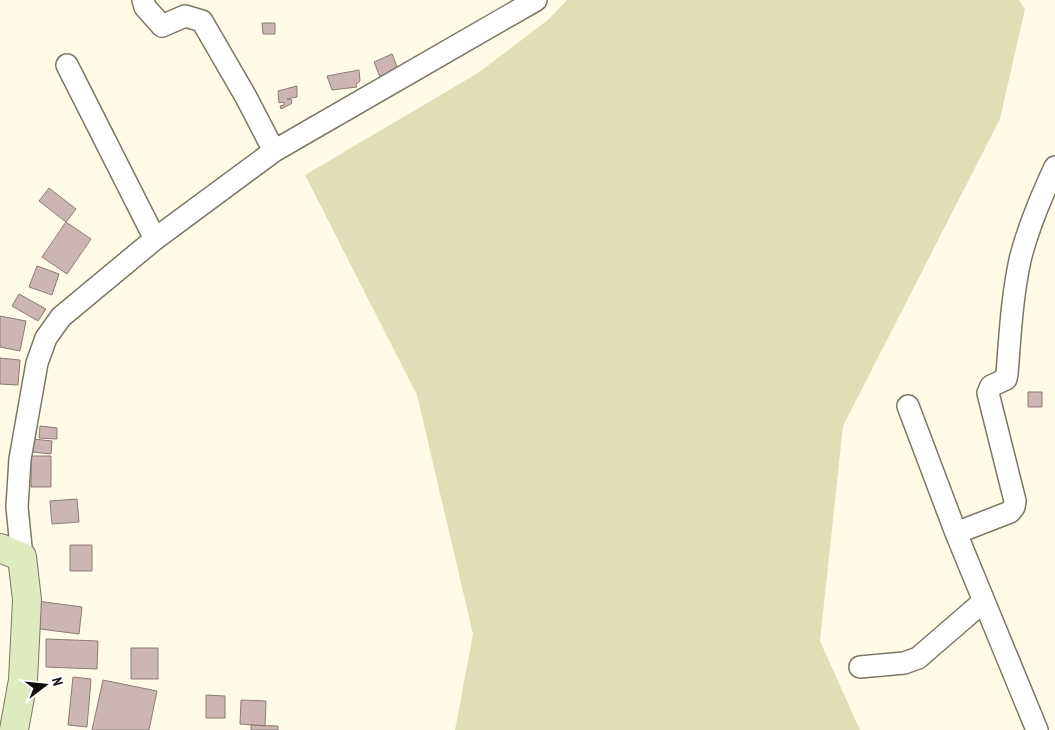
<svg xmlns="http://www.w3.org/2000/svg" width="1055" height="730" font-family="'PT Sans Narrow',sans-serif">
<rect width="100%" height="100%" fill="#fffbe7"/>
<path fill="#e3ddb7" d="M567 0H1019L1025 9 1000 119 843 426 820 641 860 730H455L473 634 417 395 305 175 478 73 549 19Z"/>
<path fill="#cdb6b2" stroke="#8f7a76" d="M262 23H275V34H263Z
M392 54 398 69 380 77 374 62Z
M359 70 360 81 356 84 357 87 332 90 327 76Z
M297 86V97L287 99 292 100 291 104 281 109 280 106 284 105V102L279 103 278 91Z
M49 188 76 209 66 222 39 201Z
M66 222 91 239 67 274 42 257Z
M37 266 59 274 52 295 29 287Z
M19 294 46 309 38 321 12 306Z
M0 316 26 321 20 351 0 347Z
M0 358 20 360 18 385 0 384Z
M1028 392H1042V407H1028Z
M40 426 57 428V439L39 438Z
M33 439 52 441 51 454 32 452Z
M31 456H51V487H31Z
M77 499 79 522 52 524 50 501Z
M70 545H92V571H70Z
M37 601 82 607 79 634 33 628Z
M46 639 98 641 97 669 46 667Z
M131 648H158V679H131Z
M73 677 91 679 87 727 68 725Z
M103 680 157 691 149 730H92Z
M206 695 225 696V718H206Z
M241 700 266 701 265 726 240 724Z
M251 725 278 726V730H251Z"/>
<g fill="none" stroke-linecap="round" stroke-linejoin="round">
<g stroke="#7b7867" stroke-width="24">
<path id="street" d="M143 0 145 7 162 26 185 16 202 21 246 97 274 151
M67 65 155 239
M908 406 956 533 1037 730
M956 533 1010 512 1014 507 1015 501 988 393 991 386 1006 379 1007 374C1010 336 1012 297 1020 260 1028 227 1041 197 1055 167
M22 557 17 507 20 459 37 363 46 338 61 317 155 239 274 151 536 0
M860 667 904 663 918 658 984 601"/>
</g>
<g stroke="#7b7867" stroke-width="30">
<path id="secondary" d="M0 548 22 557 27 600 23 680 14 730"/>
</g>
<use href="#street" stroke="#fff" stroke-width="21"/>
<use href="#secondary" stroke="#deebc1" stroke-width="28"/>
</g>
<g transform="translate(45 685) rotate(74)" stroke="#ffffff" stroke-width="4" paint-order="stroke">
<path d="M0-4L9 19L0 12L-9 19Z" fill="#0f0e08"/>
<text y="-8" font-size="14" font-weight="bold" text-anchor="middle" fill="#0f0e08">N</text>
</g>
</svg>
